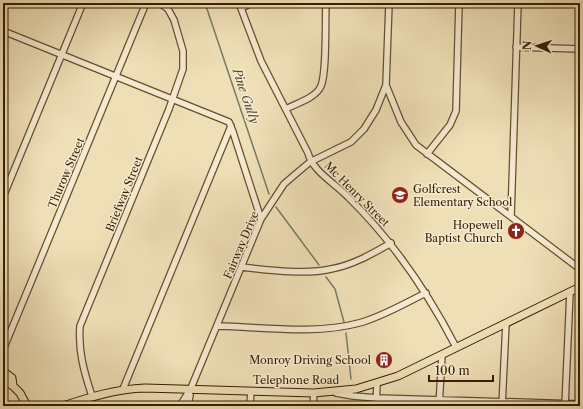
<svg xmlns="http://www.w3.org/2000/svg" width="583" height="409" font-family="'Libre Caslon Text',serif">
<rect width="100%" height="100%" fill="#efdfb7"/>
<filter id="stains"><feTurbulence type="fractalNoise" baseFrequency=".005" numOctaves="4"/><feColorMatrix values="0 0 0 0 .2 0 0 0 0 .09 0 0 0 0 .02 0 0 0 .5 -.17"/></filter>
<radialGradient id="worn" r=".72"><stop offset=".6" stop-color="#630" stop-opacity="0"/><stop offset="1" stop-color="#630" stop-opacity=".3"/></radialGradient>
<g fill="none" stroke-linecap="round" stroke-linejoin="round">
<path stroke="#727d67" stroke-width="1.5" d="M205 3 269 194
M276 207 319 265
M326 277 335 289 344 322
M346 333 351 379"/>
<g stroke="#654e2e" stroke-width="8">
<path id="minor" d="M239 3 261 61 308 153C313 172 335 183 348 197 393 241 427 291 456 347
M389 3 386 85 401 122 416 145 580 269
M241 8 252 3
M3 31 229 122 233 132 261 219
M516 47 580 49
M286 109C297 103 316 98 321 86 327 72 325 21 326 3
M427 154 450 125 456 111 459 3
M3 197 83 3
M511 216 518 3
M241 267C268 270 305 275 331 269 353 265 372 254 391 243
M218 326C263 327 315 335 359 323 382 317 405 303 426 293
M3 350 146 3
M123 389 231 126
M336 393 353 396 377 398 580 404
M92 396C84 372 78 351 80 326L169 109 183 69V51L174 20 168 9 160 3
M180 406 191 388 261 219 284 184 298 172 310 162 351 142 364 129 376 110 386 85
M188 406 190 395
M250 406 251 391
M313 406 314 393
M376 406 377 384
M439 406 442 355
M502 406 506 323
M565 406 570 292"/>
</g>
<g stroke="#371d00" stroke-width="9">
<path id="major" d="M3 371 12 378 13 386
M3 380 13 386 20 393 27 406
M63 406C90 397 116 389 145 388L314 393 356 389 398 376 580 287"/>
</g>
<use href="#minor" stroke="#f5ead0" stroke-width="5.5"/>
<use href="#major" stroke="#efdfb7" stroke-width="7"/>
</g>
<defs>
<g id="school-disc" transform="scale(0.9)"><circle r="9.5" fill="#8f2418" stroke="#f5ead0"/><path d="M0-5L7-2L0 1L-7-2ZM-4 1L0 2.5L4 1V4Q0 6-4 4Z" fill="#fff"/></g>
<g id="church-disc" transform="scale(0.9)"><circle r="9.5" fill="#8f2418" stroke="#f5ead0"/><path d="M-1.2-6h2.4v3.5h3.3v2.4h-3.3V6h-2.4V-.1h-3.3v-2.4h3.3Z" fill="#fff"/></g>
<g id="building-disc" transform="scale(0.9)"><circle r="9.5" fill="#8f2418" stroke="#f5ead0"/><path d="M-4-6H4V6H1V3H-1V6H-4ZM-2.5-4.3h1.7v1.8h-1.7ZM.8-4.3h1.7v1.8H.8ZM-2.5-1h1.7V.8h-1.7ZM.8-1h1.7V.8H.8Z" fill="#fff"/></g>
</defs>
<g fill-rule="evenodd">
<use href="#school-disc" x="400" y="195"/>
<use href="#church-disc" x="516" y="231"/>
<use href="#building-disc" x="384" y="360"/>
</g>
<g text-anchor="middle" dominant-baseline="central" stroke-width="3" stroke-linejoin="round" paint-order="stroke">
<g font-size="11" fill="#371d00" stroke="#f5ead0">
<text transform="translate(66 173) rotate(-67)">Thurow Street</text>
<text transform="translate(124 194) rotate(-68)">Briefway Street</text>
<text transform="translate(357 194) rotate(45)">Mc Henry Street</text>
<text transform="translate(241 245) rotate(-67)">Fairway Drive</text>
<text x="296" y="380">Telephone Road</text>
</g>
<g font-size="11" fill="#371d00" stroke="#f5ead0" text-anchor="end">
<text x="413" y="189" text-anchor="start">Golfcrest<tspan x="413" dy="13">Elementary School</tspan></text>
<text x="503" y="225">Hopewell<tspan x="503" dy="13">Baptist Church</tspan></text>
<text x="371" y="360">Monroy Driving School</text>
</g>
<g font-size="12" font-style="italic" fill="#554d34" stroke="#f5ead0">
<text transform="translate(246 96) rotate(71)">Pine Gully</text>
</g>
</g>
<rect width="583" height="409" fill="none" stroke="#efdfb7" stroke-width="16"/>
<rect x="4" y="4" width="575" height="401" fill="none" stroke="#371d00" stroke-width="2"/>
<rect x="8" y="8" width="567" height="393" fill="none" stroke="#371d00"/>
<g transform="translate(537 46) rotate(273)" stroke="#f5ead0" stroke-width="3" paint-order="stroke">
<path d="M0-3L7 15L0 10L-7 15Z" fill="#371d00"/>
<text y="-6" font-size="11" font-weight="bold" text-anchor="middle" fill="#371d00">N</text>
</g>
<path d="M429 375v6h64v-6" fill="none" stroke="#371d00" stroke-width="2"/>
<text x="435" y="375" font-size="12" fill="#371d00" stroke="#f5ead0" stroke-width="3" paint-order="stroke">100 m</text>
<rect width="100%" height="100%" filter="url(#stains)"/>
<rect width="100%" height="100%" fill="url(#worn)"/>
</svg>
